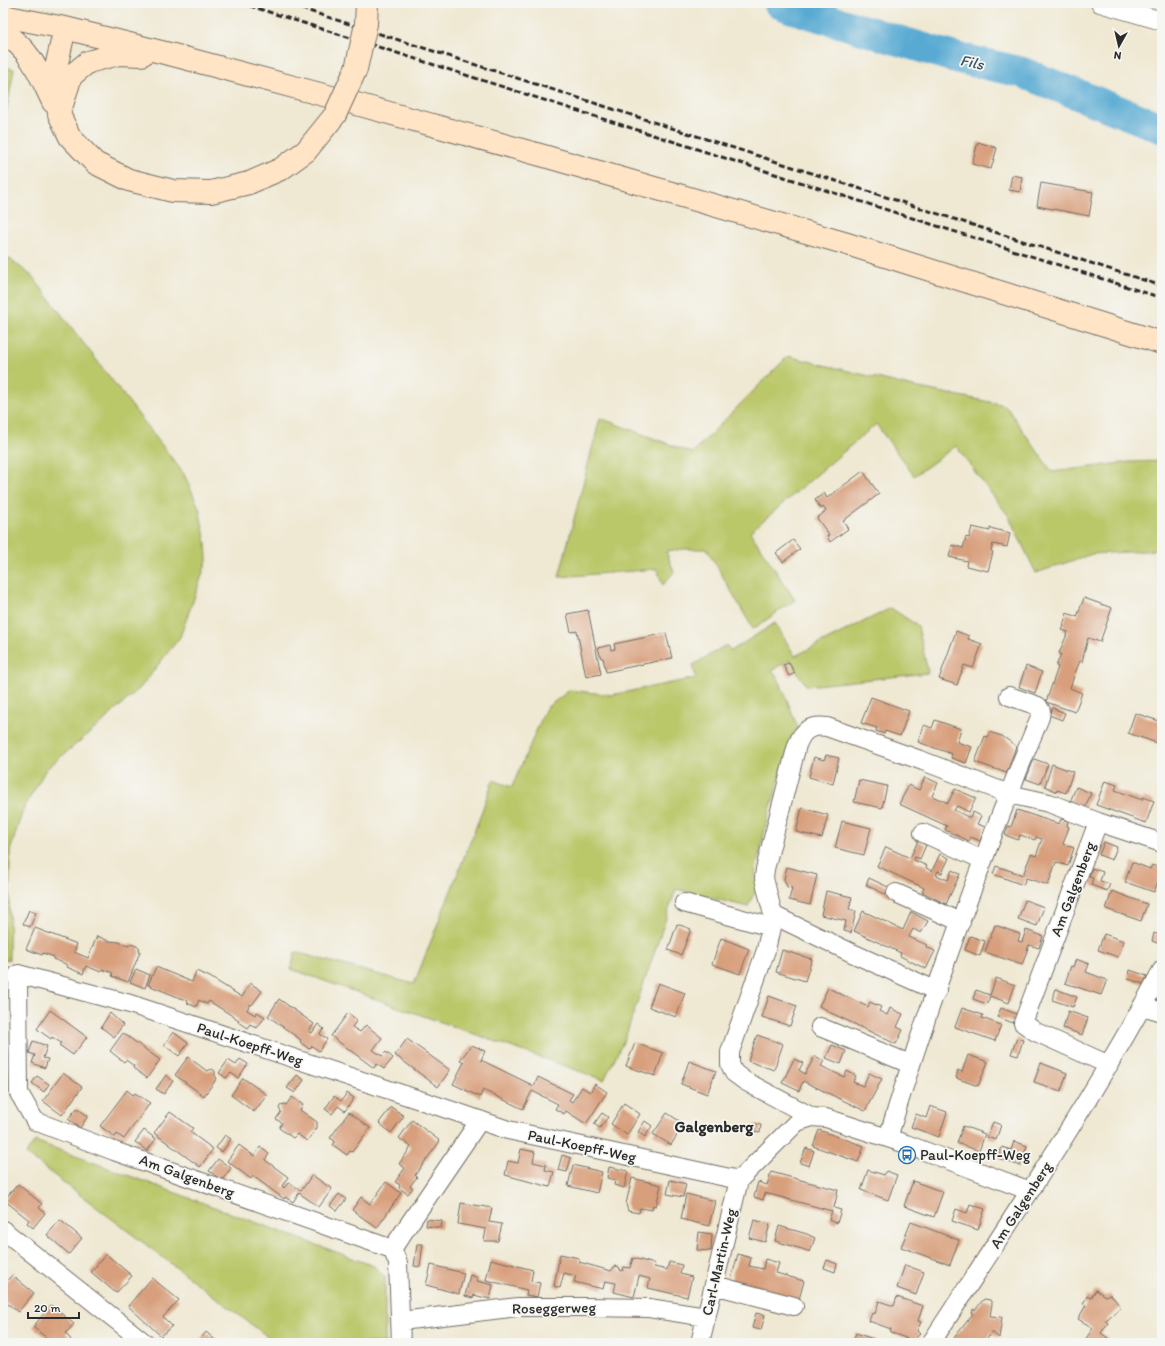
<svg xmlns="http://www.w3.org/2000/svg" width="1165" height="1346" font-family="Itim,sans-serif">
<rect width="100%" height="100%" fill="#f6f6f2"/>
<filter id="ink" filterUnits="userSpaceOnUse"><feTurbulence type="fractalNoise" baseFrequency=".025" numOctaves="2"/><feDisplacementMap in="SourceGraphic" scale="8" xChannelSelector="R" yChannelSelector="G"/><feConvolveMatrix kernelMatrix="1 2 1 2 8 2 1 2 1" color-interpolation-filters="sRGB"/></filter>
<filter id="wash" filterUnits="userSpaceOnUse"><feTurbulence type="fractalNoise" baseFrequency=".012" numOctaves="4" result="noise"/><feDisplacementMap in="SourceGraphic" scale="16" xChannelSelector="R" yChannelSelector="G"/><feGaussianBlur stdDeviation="0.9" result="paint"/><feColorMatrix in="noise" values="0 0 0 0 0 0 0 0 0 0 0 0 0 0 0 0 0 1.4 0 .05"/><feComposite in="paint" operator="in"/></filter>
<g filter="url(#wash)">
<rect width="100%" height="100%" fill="#efe8d2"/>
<path fill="#bbc86a" stroke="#737a4a" d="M3 67 14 69 3 130Z
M3 254 32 276 184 474 199 508 206 543 207 560 197 590 180 637 140 688 97 727 46 769 23 810 10 851 9 960 3 959Z
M788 356 909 386 1005 405 1052 472 1129 462 1162 461V550L1092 554 1036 573 1008 515 987 488 956 446 914 476 876 424 750 532 795 600 753 629 707 549H684L666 551 674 572 663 585 657 569 559 577 600 418 692 453Z
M891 608 918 626 928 673 807 686 796 671 790 660 772 670 780 682 798 728 792 736 767 820 755 874 760 890 753 895 748 907 676 889 625 1038 604 1080 291 969 295 952 414 984 478 822 493 780 512 787 546 708 570 690 611 695 696 678 693 665 726 645 731 651 775 623 795 656Z
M35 1141 374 1266 385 1277V1343H276L26 1154Z"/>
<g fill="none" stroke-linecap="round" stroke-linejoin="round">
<path stroke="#58aad3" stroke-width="31" d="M779 3 791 8 953 57 1021 72 1162 128"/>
</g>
<g id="blocks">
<path fill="#d89f7c" d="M978 142 997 148 991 169 972 164Z
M1012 175 1022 177 1020 192 1009 190Z
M1041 183 1093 192 1089 216 1037 206Z
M863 471 879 494 843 521 848 529 830 542 827 536 829 535 817 518 826 511 823 507 821 509 815 500 824 493 827 498Z
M972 527 990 531V528L1010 533 1007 547 993 544 991 551 993 552 988 571 966 566 967 561 949 557 952 545 963 548 966 537 969 538Z
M793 540 800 549 783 562 776 553Z
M1084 598 1112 608 1100 642 1088 638 1082 662 1080 661 1075 673 1070 688 1082 693 1075 712 1046 702 1058 667 1056 666 1061 654 1059 653 1068 632 1062 630 1064 626 1063 625 1067 613 1077 617Z
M588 610 601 674 586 677 577 631 571 632 567 614Z
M956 631 969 636 968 639 982 644 973 668 964 665 957 685 939 679Z
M666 633 672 658 606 672 603 658H601L598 648 610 645 611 650 615 649 614 644Z
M789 663 795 673 789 676 783 665Z
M1026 666 1042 672 1035 693 1019 687Z
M871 697 909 711 900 736 885 731 884 734 876 731 877 728 861 723Z
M1052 708 1065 713 1062 720 1049 715Z
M1135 713 1162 722V740L1160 744 1128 733Z
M935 720 961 729 957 742 972 747 966 763 951 758 952 754 918 742 924 725 932 728Z
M989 732 1002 736 1016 746 1007 773 975 762 985 736 988 737Z
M826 755 839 758 833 784 809 777 814 757 824 760Z
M1034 759 1048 764 1040 784 1026 779Z
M1052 764 1073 772 1066 793 1057 790V792L1045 786Z
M925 777 938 783 932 796 948 803 955 789 976 798 969 812 957 806 954 810 970 818 973 812 981 816 977 824 985 827 980 841 971 837 969 841 945 830 947 826 899 804 909 785 919 790Z
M859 780 887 786 882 808 854 802Z
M1105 781 1117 785 1115 790 1142 800 1143 797 1154 801 1146 823 1096 805Z
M1076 787 1091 793 1085 808 1070 802Z
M802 808 828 815 822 838 796 832Z
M1017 810 1059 824 1061 819 1068 821 1067 826 1069 827 1063 844 1074 848 1068 866 1056 862 1048 885 1026 878 1023 885 993 874 996 866 1023 875 1031 854 1036 856 1042 839 1036 837 1035 840 1020 835 1018 840 1005 835 1008 826 1011 827Z
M842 821 871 828 864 855 835 848Z
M918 841 926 845 920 859 915 857 914 860 927 866 926 868 932 871 940 854 949 858 942 873 938 871 936 875 948 880 952 870 960 874 946 904 922 892 924 888 877 866 886 847 910 858Z
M1104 842 1117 847 1112 860 1099 855Z
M1132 862 1150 869 1152 865 1162 869 1154 892 1125 882Z
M787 867 817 875 810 905 789 900 792 888 787 887 784 879Z
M1092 868 1103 872 1100 881 1110 884 1107 891 1091 885 1093 878 1089 877Z
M869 878 892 889 889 896 866 885Z
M826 891 852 897 849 909 856 911 851 933 844 931 846 921 821 915Z
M1112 891 1147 904 1141 921 1106 909Z
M1025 900 1044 907 1037 926 1018 919Z
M29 910 36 913 30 927 23 924Z
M863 911 903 930 911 912 928 921 921 933 913 929 909 937 927 945 926 947 935 951 926 969 900 956 901 953 854 931Z
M677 924 691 929 681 955 668 950Z
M995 925 1020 934 1018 941 1022 942 1026 930 1043 936 1039 948 1029 945 1022 965 985 952Z
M35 928 77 944 74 952 88 958 97 936 109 941 119 942 128 946 131 944 139 947 140 952 128 982 112 976 113 973 107 971 102 969 101 972 86 966 83 974 67 967 68 965 53 959 54 957 43 953 42 955 26 949Z
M1154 933 1162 936V945L1152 941Z
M1104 934 1124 941 1118 957 1098 950Z
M970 936 985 941 980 956 965 950Z
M721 938 749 949 740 974 712 964Z
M782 950 812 959 805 981 776 972Z
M1076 959 1089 964 1086 972 1107 980 1101 995 1065 983 1071 966 1073 967Z
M156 967 192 982 196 971 210 977 242 997 250 983 262 991 252 1005 250 1004 247 1010 255 1015 257 1012 265 1017 257 1028 250 1024 247 1028 238 1022 239 1020 209 1001 207 1004 199 1000 196 1007 187 1003 188 1001 148 985Z
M136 969 150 975 145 988 130 982Z
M1130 970 1147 976 1144 984 1128 979Z
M996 978 1015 985 1009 1003 990 996 987 1004 973 999 976 990 990 995Z
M658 983 685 993 676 1017 649 1007Z
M828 988 868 1007 870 1002 881 1007 879 1011 887 1015 890 1008 903 1014 897 1027 903 1030 896 1044 827 1011V1010L819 1006Z
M1056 989 1077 997 1073 1007 1052 1000Z
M769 996 797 1006 790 1026 762 1017Z
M279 999 314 1024 309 1031 312 1033 318 1024 324 1029 320 1034 327 1039 319 1051 312 1046 309 1049 300 1042 301 1040 268 1016Z
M962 1008 983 1015 982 1018 1001 1025 995 1041 955 1027Z
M1001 1008 1019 1015 1016 1024 997 1017Z
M50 1010 87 1037 73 1055 59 1045 61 1043 52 1037 51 1039 37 1029Z
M1068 1011 1088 1018 1082 1035 1063 1028Z
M110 1013 123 1025 114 1037 101 1027Z
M348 1013 357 1020 352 1027 360 1032 366 1025 382 1038 373 1050 382 1056 386 1052 393 1058 384 1069 377 1064 374 1068 331 1036Z
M173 1032 188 1043 179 1056 164 1045Z
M123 1033 160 1060 147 1078 133 1068 134 1066 126 1060 124 1062 110 1051Z
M757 1035 783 1044 774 1070 748 1061Z
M1017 1038 1023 1040 1018 1056 1011 1054Z
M407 1039 450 1070 438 1087 395 1055Z
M33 1041 47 1046 43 1058 48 1059 45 1068 32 1063 35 1055 29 1053Z
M635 1043 663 1053 655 1076 626 1066Z
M472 1045 485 1051 481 1060 534 1086 538 1077 573 1094 569 1100 572 1102 582 1087 590 1092 595 1084 607 1092 586 1124 566 1111 564 1114 555 1109 558 1104 532 1091 523 1109 483 1090 480 1097 453 1084 464 1062 460 1060Z
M832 1045 846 1051 841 1064 826 1058Z
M968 1055 988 1062 978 1086 956 1078 958 1070 962 1072Z
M815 1056 824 1061 821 1066 844 1077 847 1071 856 1076 853 1082 863 1086 869 1073 882 1079 865 1111 803 1081 799 1091 782 1083 794 1059 803 1063 799 1070 805 1074Z
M188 1057 207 1071 212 1069 215 1071V1076L217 1078 204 1096 175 1075Z
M240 1059 248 1064 238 1078 231 1073 226 1078 219 1073 228 1060 236 1065Z
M689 1061 716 1071 707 1094 681 1084Z
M1041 1063 1067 1073 1061 1091 1034 1082Z
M63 1073 82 1087 62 1115 43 1101Z
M166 1075 173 1081 164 1094 156 1089Z
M297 1075 304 1080 295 1093 287 1088Z
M37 1076 49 1084 44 1092 32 1083Z
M243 1078 267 1095 254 1112 231 1095Z
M127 1090 133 1095 135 1093 150 1103 124 1139 117 1134 115 1137 100 1126Z
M347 1093 354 1098 345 1111 338 1106 332 1114 325 1109 334 1096 341 1101Z
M292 1097 303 1105 300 1110 317 1122V1128L307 1141 297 1134 293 1138 279 1128 282 1123 276 1119 281 1112 279 1108 281 1105 284 1104 286 1105Z
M624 1103 640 1114 627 1135 611 1124Z
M930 1106 947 1112 939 1137 911 1127 916 1114 926 1118Z
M391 1107 404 1116 391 1133 379 1123Z
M77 1108 88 1116 80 1128 68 1119Z
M170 1112 193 1128 190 1132 213 1149 200 1167 154 1133Z
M349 1112 370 1128 352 1152 350 1151 347 1155 333 1145 335 1141 330 1138Z
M602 1113 608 1117 600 1128 594 1124Z
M667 1113 684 1124 671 1145 653 1134Z
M412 1120 440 1141 415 1175 417 1177 410 1186 413 1188 408 1194 399 1188 400 1185 395 1182 405 1168 399 1164 411 1147 399 1138Z
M645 1121 652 1126 645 1137 638 1132Z
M993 1122 1001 1125 996 1140 987 1137Z
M755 1124 761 1125 760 1133 754 1132Z
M963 1126 985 1134 979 1151 957 1143Z
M144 1130 156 1139 147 1151 135 1142Z
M819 1130 864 1146 858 1162 813 1146Z
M225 1135 231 1139 222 1152 216 1148Z
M1014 1141 1027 1146 1020 1166 998 1158 1002 1147 1011 1150Z
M239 1145 254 1156 260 1147 269 1154 265 1160 288 1177 282 1186 284 1188 289 1182 301 1191 312 1175 332 1189 319 1207 299 1193 293 1202 285 1197 284 1199 253 1176 251 1179 227 1161Z
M806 1148 814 1151 809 1166 800 1163Z
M521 1149 535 1152 533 1162 546 1165 545 1170 554 1172 550 1187 505 1175 508 1161 518 1163Z
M562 1155 571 1158 567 1172 558 1170Z
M218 1159 231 1168 222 1180 209 1171Z
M573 1165 602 1172 597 1193 568 1186Z
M609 1167 628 1171 624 1188 614 1185 615 1180 607 1178Z
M868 1170 884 1175 886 1171 897 1175 888 1200 861 1190Z
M771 1172 838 1190 834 1208 841 1210 837 1223 829 1220 832 1211 765 1193 763 1200 754 1197 758 1182 767 1185Z
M632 1178 661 1185 656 1206 653 1205 652 1210 640 1208 639 1213 628 1211 626 1204Z
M670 1180 686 1184 683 1197 667 1194Z
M913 1181 943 1192 934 1217 904 1206Z
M386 1182 401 1193 377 1228 352 1210 361 1197 370 1204Z
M18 1184 42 1204 39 1208 45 1213 33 1228 27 1223 29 1220 4 1200Z
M339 1194 346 1199 337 1211 330 1206Z
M686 1194 715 1201 709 1226 681 1219Z
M461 1203 492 1208 489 1222 502 1224 498 1241H484L486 1229 458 1224Z
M970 1204 985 1209 978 1230 952 1221 956 1209 967 1213Z
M427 1219 442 1221 441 1228 426 1226Z
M60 1220 82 1238 69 1254 47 1235Z
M754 1220 770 1224 765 1242 749 1238Z
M911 1222 959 1240 950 1265 901 1247Z
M779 1226 807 1234 815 1238 810 1252 802 1249 775 1241Z
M699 1232 712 1234 711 1251 697 1250Z
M417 1244H423L420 1267 414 1266Z
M106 1254 132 1276 116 1293 91 1272Z
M560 1254 579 1258V1262L611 1271 615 1266 619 1267 620 1270 623 1271 624 1267 630 1268 633 1258 655 1264 654 1267 667 1270 669 1262 682 1265 680 1274 692 1277 687 1297 648 1288 650 1279 639 1276 634 1297 614 1292 616 1283 605 1281 603 1289 574 1282 576 1276 564 1273 560 1288 554 1286Z
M738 1254 751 1258 749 1266 763 1269 765 1259 779 1263 776 1273 804 1281 798 1303 730 1284Z
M491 1259 533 1270 531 1281 540 1283 537 1297 526 1295 527 1290 486 1280Z
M827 1260 837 1264 835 1272 824 1268Z
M431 1265 464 1273 459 1294 426 1285Z
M905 1265 924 1272 916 1295 897 1288Z
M12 1275 34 1293 18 1312 3 1300V1285Z
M470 1275 478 1278 477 1281 493 1285 490 1299 474 1295 473 1298 465 1296Z
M152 1278 179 1300 163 1317 172 1326 161 1336 128 1306Z
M1096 1290 1105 1296 1110 1294 1121 1307 1105 1321 1108 1323 1101 1333 1108 1338 1105 1343H1090L1085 1340 1093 1328 1078 1319 1086 1305 1083 1304 1087 1296 1091 1298Z
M897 1297 923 1306 918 1321 921 1322 917 1331 920 1334 913 1341 890 1332 891 1329 869 1321 872 1313 875 1314 879 1301 894 1306Z
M984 1299 990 1300 992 1304 990 1316 1002 1317 999 1338 992 1332 987 1339V1343H961L954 1338 972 1315 973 1309 975 1310Z
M51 1305 74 1324 66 1333 73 1343H53L33 1327Z
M756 1313 765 1315 761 1330 752 1328Z
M206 1332 219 1343H197Z
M856 1333 876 1340 875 1343H852Z"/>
</g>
</g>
<g filter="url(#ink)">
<use href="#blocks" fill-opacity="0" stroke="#706d65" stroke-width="1"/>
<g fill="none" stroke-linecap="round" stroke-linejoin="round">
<g stroke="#706d65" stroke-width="20">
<path id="street" d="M1100 3 1162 21
M1098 822 1023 1023 1036 1032 1109 1065
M923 833 983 860
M896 893 961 922
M684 903 771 927
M773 915 852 953 937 991
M1142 1006 1162 1012
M820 1027 910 1064
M812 1117 745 1081 734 1073 730 1064V1052L766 950 771 927 773 915 764 878 765 869 797 745C803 730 810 725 827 727L923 761 1009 794 1049 803 1098 822 1162 843
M888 1138C931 995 983 855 1040 717L1041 711 1038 706 1009 696
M3 1230 145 1343
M392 1249 480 1120
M714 1285 794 1306
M401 1321 518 1307H586L649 1308 706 1317
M401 1343 398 1263 392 1249 114 1151 35 1121 19 1093 18 974 130 1004 462 1114 508 1130 739 1180 797 1122 812 1117 826 1118 906 1144 1030 1191
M700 1343 739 1180
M931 1343C1011 1220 1093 1099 1162 970"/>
</g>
<g stroke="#706d65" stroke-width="24">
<path id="secondary" d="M3 16 65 28 177 56 335 98 544 156 844 243 1162 343
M65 28 57 63 55 84 59 114 70 137 95 163 129 180 173 191 211 192 249 183
M3 33C30 48 40 75 53 102
M62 105 71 76 88 62 119 54 142 55"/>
</g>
<use href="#street" stroke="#fff" stroke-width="18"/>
<use href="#secondary" stroke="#ffe4c6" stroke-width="22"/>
<path stroke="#2b2b2b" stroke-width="3" stroke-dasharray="6 3" stroke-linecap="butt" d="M241 3 1162 298
M284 3 1162 286"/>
<g stroke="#706d65" stroke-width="24" stroke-linecap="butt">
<path id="secondary-bridge" d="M249 183 281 169 306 151 335 115 356 69 366 24 367 3"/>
</g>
<use href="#secondary-bridge" stroke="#ffe4c6" stroke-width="22"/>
</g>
</g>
<defs>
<g id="bus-ring" transform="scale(0.9)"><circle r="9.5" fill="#f6f6f2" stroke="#1f6fb2" stroke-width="1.5"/><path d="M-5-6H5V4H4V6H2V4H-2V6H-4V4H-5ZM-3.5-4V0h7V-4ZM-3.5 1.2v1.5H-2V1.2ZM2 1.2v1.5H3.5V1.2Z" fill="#1f6fb2"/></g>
</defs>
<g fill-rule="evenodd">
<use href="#bus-ring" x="907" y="1155"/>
</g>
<g text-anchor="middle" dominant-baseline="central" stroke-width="3.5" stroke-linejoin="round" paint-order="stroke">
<g font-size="15" fill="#2b2b2b" stroke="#f6f6f2">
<text transform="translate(1073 889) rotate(-69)">Am Galgenberg</text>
<text transform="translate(250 1044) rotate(18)">Paul-Koepff-Weg</text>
<text transform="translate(582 1146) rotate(12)">Paul-Koepff-Weg</text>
<text transform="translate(187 1176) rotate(20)">Am Galgenberg</text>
<text transform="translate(1021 1205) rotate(-57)">Am Galgenberg</text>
<text transform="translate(719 1262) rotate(-77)">Carl-Martin-Weg</text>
<text transform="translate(554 1308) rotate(-1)">Roseggerweg</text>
</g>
<g font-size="15" fill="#2b2b2b" stroke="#f6f6f2" text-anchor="start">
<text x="920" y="1155">Paul-Koepff-Weg</text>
</g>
<g font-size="16" font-style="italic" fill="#3b5766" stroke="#f6f6f2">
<text transform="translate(972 62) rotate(12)">Fils</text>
</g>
<g font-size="16" font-weight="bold" fill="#2b2b2b" stroke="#f6f6f2">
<text x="714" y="1126">Galgenberg</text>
</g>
</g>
<rect width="1165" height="1346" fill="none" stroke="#f6f6f2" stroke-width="16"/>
<g transform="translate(1119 46) rotate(188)" stroke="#f6f6f2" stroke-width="3" paint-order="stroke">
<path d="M0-3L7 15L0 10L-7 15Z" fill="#2b2b2b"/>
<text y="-6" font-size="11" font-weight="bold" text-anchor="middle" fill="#2b2b2b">N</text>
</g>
<path d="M28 1312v6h51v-6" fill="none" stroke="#2b2b2b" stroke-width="2"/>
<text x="34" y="1312" font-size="12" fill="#2b2b2b" stroke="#f6f6f2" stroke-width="3" paint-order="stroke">20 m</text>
</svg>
